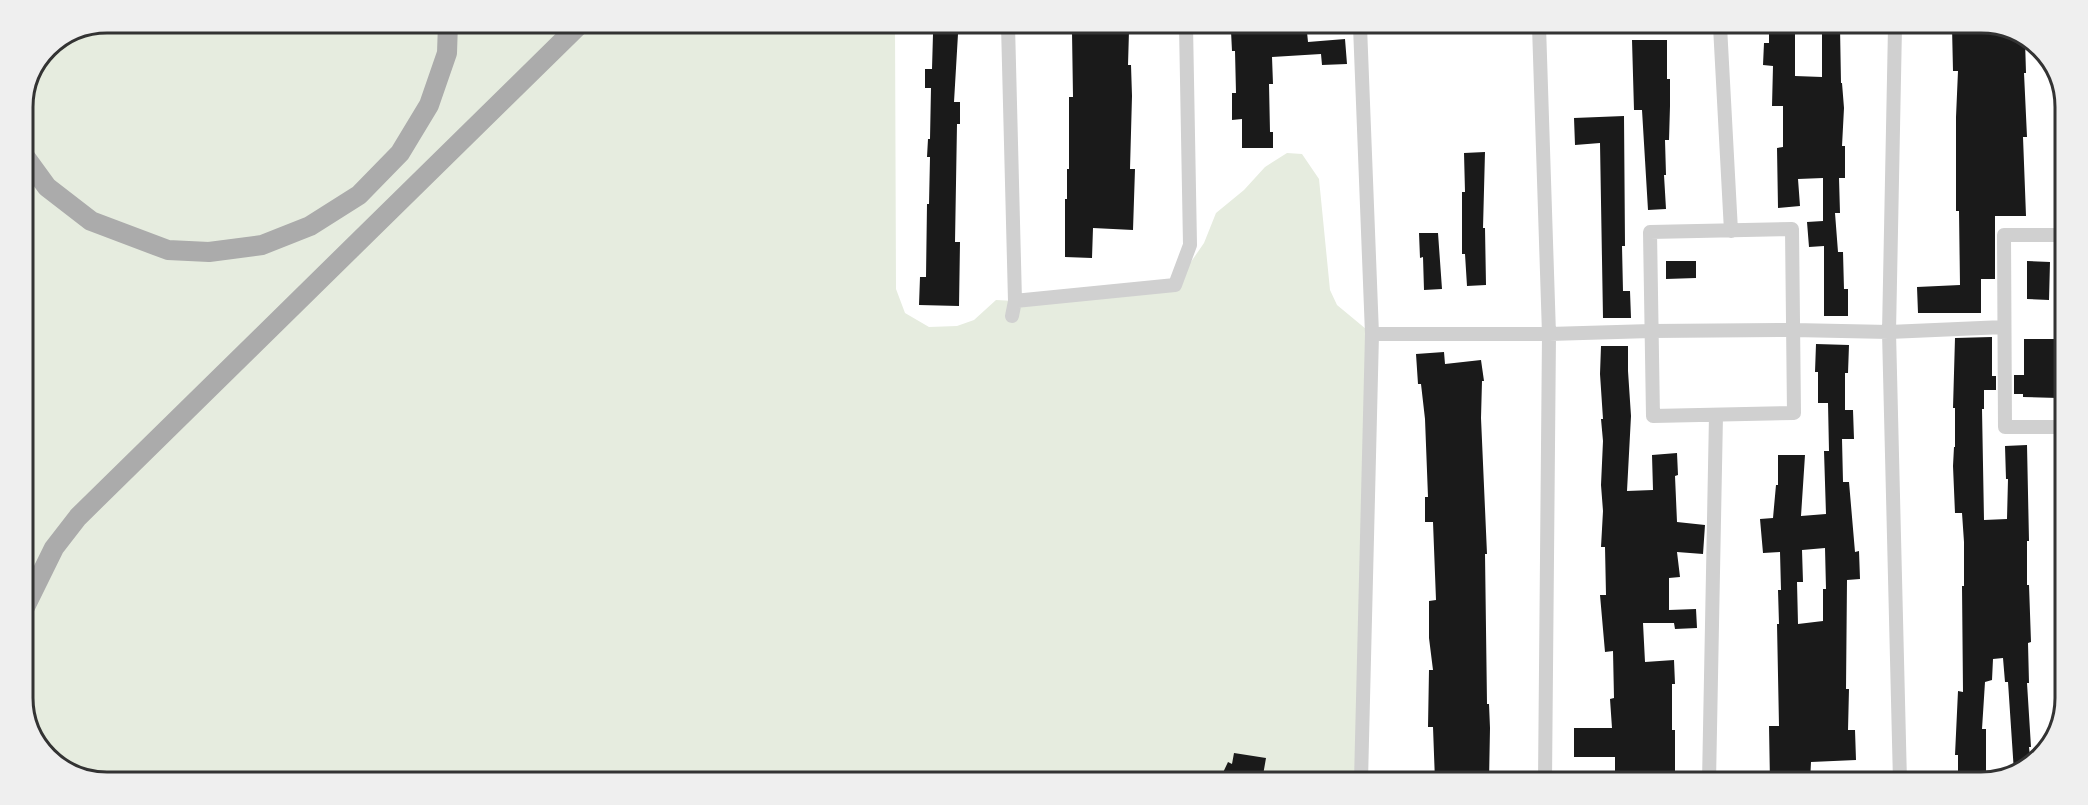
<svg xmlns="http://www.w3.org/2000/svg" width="2088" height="805" font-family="Arial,sans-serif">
<rect width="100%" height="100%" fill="#fff"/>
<path fill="#e6ecdf" d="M107 23 895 24 896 289 905 313 929 327 957 326 974 320 996 300 1015 301 1175 285 1204 243 1216 213 1244 190 1265 167 1287 153 1302 154 1319 179 1330 290 1337 305 1372 334 1361 781 79 778 40 749 23 704V102L47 47Z"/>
<path fill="#1a1a1a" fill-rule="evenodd" d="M1769 27H1795V76L1822 77V27H1840L1841 83H1842L1844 108 1842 146H1845V178H1839L1840 213H1835L1838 252H1843L1844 289H1848V316H1824V246L1809 247 1807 222 1823 221V178L1798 179 1800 206 1778 208 1777 148 1783 147V106H1772L1773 66 1763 65 1764 43H1769Z
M1952 27H2009L2025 40 2026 73H2024L2027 137H2023L2026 216H1995V279H1981V313H1918L1917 287 1960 285 1959 211H1956V117L1958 71H1953Z
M1266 30V34L1307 32 1308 42 1345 39 1347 64 1322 65 1321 54 1272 57 1273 84H1269L1270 132H1273V148H1242V119L1232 120V93H1236L1235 51H1232L1231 31Z
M1106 31H1129L1128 65H1131L1132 96 1130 169H1135L1133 230 1093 228 1092 258 1065 257V199H1067V169H1069V97H1073L1072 32 1106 33Z
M933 34H958L954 102H960V124H957L955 242H960L959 306 919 305 920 277H926L927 204H929L930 157H927L928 139H930L931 88H925V69H932Z
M1632 40H1667V79H1670V106L1669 140H1665L1666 175H1664L1666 209 1648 210 1642 110H1634Z
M1624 116 1625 246H1622L1623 291H1630L1631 318H1603L1600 143 1575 145 1574 118Z
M1485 152 1483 228H1485L1486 285 1467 286 1465 254H1462V192H1465L1464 153Z
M1419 233H1438L1442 289 1424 290 1423 257 1420 258Z
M1666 261H1696V278L1666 279Z
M2027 261 2050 262 2049 300 2027 299Z
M1992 337V376H1996V390H1984V409H1982L1984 520 2007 519 2008 479H2006L2005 446 2027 445 2029 541H2027V585H2029L2031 642 2028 643 2029 683H2027L2031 747H2029L2031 766 2014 772 2008 682H2005L2003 658 1993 659 1992 680 1985 682 1982 729H1986V781L1958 782V755H1955L1958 691 1963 692 1962 586H1964V542L1962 513H1955L1953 466 1954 447H1955V408H1953L1955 338Z
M2024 339H2059L2058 398 2023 397V394H2014V375H2024Z
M1816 344 1849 345 1848 373H1845V410H1853L1854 439H1842L1843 482H1849L1855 552 1859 551 1860 579 1847 580 1846 689H1849L1848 730H1855L1856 760 1811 762 1810 782H1770L1769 726H1779L1777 624H1779L1778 590H1781L1780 552 1763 553 1760 519 1773 518 1776 485H1778V455H1805L1801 516 1826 514 1824 451H1829L1828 403H1818V372H1815ZM1825 548 1826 589H1823V621L1798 624 1797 582H1803L1802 550Z
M1601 346H1628V371L1631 416 1627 491 1653 490 1652 455 1677 453 1678 475 1675 476 1677 522 1705 525 1703 554 1677 552 1680 577 1669 578V610L1696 609 1697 628 1675 629 1674 623H1643L1645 662 1674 660 1675 684H1672V730H1675V782H1615V757H1574V728H1612L1610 699 1614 698 1613 651 1605 652 1600 595H1606L1605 547H1601L1603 511 1601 485 1603 441 1601 419H1603L1600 374Z
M1444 352 1445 364 1481 360 1484 381H1482L1481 418 1487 554H1485L1487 704H1489L1490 728 1489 781H1435L1433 727H1428L1429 670H1433L1429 638V601L1436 600 1433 522H1425V497H1428L1425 419 1421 384H1418L1416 354Z
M1234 753 1266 758 1262 781H1219L1228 762 1232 764Z"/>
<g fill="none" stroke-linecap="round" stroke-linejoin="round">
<path stroke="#d0d0d0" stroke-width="14" d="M1008 25 1015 301 1012 316
M1360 26 1372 334 1361 781
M1539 26 1549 334 1545 781
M1720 26 1731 231
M1895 27 1889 332 1900 782
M1792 229 1794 413 1653 416 1650 232Z
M1015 301 1175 285 1190 245 1186 25
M1372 334H1549L1651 331 1794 330 1889 332 2004 327
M2063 427H2005L2004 235H2064
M1709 782 1716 415"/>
<path stroke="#ababab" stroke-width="20" d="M23 154 47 187 91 221 168 250 209 252 262 245 310 226 359 195 400 153 429 105 447 53 448 23
M23 611 54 548 78 517 580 24"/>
</g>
<path d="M0 0H2088V805H0ZM107 33H1981A74 74 0 0 1 2055 107V698A74 74 0 0 1 1981 772H107A74 74 0 0 1 33 698V107A74 74 0 0 1 107 33Z" fill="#efefef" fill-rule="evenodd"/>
<path fill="none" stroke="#333" stroke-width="3" d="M107 33H1981A74 74 0 0 1 2055 107V698A74 74 0 0 1 1981 772H107A74 74 0 0 1 33 698V107A74 74 0 0 1 107 33Z"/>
</svg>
